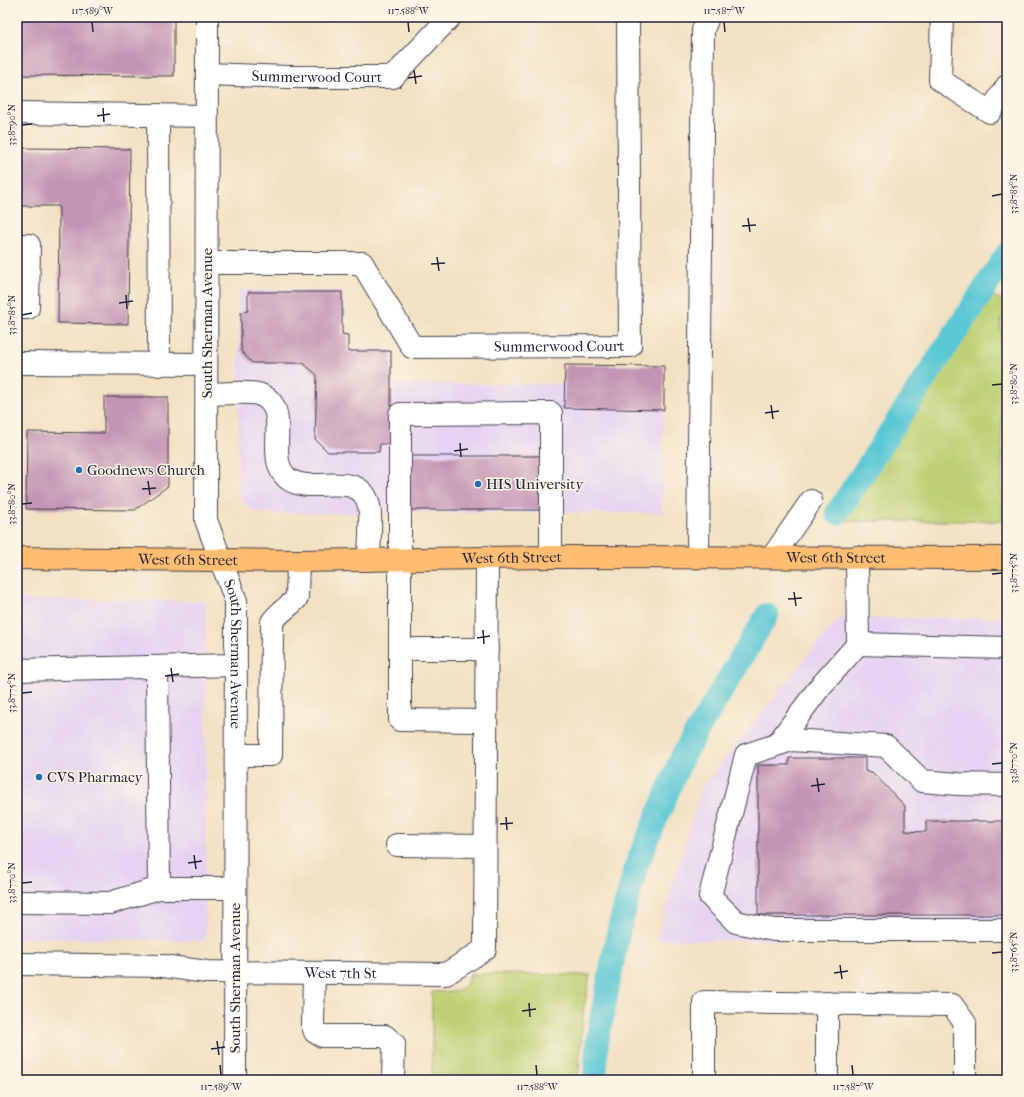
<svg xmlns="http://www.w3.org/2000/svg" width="1024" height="1097" font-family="'IM FELL French Canon',serif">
<rect width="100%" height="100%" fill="#fcf5e5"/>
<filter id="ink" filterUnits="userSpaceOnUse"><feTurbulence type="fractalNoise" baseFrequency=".025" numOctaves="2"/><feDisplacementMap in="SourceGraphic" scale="8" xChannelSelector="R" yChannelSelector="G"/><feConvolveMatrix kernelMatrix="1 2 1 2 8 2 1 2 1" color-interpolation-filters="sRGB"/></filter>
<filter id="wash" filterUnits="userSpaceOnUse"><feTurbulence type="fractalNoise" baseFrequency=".012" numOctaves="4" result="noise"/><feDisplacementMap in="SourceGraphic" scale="16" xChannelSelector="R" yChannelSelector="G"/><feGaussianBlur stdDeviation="0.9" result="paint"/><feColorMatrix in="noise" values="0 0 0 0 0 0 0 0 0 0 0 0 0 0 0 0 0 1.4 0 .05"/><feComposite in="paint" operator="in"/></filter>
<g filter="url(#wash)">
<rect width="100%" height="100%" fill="#f2e1c2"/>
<path fill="#e5d3f1" d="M239 290 344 291V333L349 334V348L393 349 394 384H564L565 365 664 366 662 513 393 512V514L263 513 253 511 241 501 238 492Z
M17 599 206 601V941L17 938Z
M838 618H1007V941L656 940 701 788Z"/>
<path fill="#bed073" stroke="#707957" d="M991 295 1007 302V309L1001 319 1002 521H840Z
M470 974 590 975 583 1013 578 1080H432V992L459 991 466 985Z"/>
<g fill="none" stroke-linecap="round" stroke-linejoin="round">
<path stroke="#5cc8d4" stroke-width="24" d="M837 513 1007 254
M595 1080 597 1042 619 929 637 864 683 755 767 615"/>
</g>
<g id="blocks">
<path fill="#c295b4" d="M17 17H174V76L17 75Z
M17 148 130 149 128 324 58 323 59 206H17Z
M248 292H342V334L348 335V351H391V444H380L379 452H328L315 439 317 375 303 363H252L241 351V312L248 311Z
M565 365 664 366V410L564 408Z
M104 397H168V486L135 510 26 509 27 432 104 433Z
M409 456H545L544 510H409Z
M789 758H865V771L872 772 905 806V831L926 832V821H1007V915H758V765H789Z"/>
</g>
</g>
<g filter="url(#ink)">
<use href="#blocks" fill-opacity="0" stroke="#413f4f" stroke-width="1"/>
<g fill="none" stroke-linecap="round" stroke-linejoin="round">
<g stroke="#413f4f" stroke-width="24">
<g id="minor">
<path id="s1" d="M207 17 206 520 236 601 235 1080"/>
<path d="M942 17 940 80 990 112 1007 86"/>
<path id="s2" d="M207 74 288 77H393L450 17"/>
<path d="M17 113 206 116"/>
<path d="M158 115 159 365"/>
<path d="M17 245H29L28 308H17"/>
<path id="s3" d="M207 263H362L412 347 630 346 628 17"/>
<path d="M17 363 206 364"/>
<path d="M207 394C219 394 248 391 258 394 295 406 263 457 287 478 309 497 361 467 369 506 372 518 369 546 369 560"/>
<path d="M698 556 703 30 708 17"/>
<path d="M773 556 811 501"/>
<path d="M858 644 1007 648"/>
<path d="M400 649H487"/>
<path d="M157 668 159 888"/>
<path d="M17 670 236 665"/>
<path d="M486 721 400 720V414L551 413V557"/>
<path d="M778 743 819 688 858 644 857 557"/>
<path d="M236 755H271L272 622C279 612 289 607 297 598L298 561"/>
<path d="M1007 785 958 784 922 781 886 746 791 740 746 755 710 896 736 922 774 930H1007"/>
<path d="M397 845 485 846"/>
<path d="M17 902 110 903 159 888H235"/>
<path id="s4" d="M17 964 163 966 207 972 446 974 485 949 487 557"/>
<path d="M314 973 313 1026 315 1032 322 1036H385L394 1044 393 1080"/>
<path d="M704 1080V1002L952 1005 965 1023V1080"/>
<path d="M827 1080V1003"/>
</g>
</g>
<g stroke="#413f4f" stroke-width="24">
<g id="major">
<path id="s5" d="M17 558 298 561 551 557 1007 558"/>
</g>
</g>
<use href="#minor" stroke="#fff" stroke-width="22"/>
<use href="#major" stroke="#febc70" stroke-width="22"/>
</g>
</g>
<path fill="none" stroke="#22223b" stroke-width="1.5" d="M92 22 93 32M408 22 409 32M724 22 725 32M414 70 416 84M408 78 422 76M103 108 104 122M97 116 110 114M22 125 32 124M992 196 1002 194M748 218 750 232M742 226 756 225M437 257 439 271M431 264 445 263M126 295 127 309M119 303 133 301M22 315 32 313M992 385 1002 384M771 405 773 419M765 413 779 411M460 443 461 457M454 451 468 449M148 481 150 495M142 489 156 488M22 504 32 503M992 574 1002 573M794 592 796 606M788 599 802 598M483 630 484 644M477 638 490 636M171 668 173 682M165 676 179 674M22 693 32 692M992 764 1002 763M817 778 819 792M811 786 825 784M506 817 507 830M500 824 513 823M194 855 196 869M188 863 202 861M22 883 32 882M992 953 1002 952M840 965 842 979M834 973 848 971M529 1003 530 1017M522 1011 536 1009M217 1041 219 1055M211 1049 225 1047M220 1065 221 1075M536 1065 537 1075M852 1065 853 1075"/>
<g fill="#1f6fb2" stroke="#fcf5e5" stroke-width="1.5">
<circle cx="79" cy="470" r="4"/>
<circle cx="478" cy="484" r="4"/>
<circle cx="39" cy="777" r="4"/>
</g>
<g text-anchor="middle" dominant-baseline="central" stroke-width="3" stroke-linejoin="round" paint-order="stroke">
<g font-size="15" fill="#22223b" stroke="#fcf5e5">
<text stroke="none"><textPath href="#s2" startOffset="110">Summerwood Court</textPath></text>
<text transform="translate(207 323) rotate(-90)">South Sherman Avenue</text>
<text stroke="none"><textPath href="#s3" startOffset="400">Summerwood Court</textPath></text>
<text stroke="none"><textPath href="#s5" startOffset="495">West 6th Street</textPath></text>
<text stroke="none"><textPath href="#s5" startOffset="819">West 6th Street</textPath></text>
<text stroke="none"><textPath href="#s5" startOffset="171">West 6th Street</textPath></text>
<text stroke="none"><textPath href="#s1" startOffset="642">South Sherman Avenue</textPath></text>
<text stroke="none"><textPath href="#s4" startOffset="324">West 7th St</textPath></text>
<text transform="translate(235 978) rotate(-90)">South Sherman Avenue</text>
</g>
<g font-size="15" fill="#22223b" stroke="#fcf5e5" text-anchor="start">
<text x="87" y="470">Goodnews Church</text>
<text x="486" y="484">HIS University</text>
<text x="47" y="777">CVS Pharmacy</text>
</g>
</g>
<rect width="1024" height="1097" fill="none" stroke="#fcf5e5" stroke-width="44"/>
<rect x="22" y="22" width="980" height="1053" fill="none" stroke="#22223b" stroke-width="1.5"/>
<g font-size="10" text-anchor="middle" fill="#22223b">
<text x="92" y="14">117.589°W</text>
<text x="408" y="14">117.588°W</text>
<text x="724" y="14">117.587°W</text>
<text transform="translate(11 125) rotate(-90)" y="4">33.8790°N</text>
<text transform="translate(1013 194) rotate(-90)" y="4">33.8785°N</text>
<text transform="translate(11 315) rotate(-90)" y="4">33.8785°N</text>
<text transform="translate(1013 384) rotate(-90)" y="4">33.8780°N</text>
<text transform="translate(11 504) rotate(-90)" y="4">33.8780°N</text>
<text transform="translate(1013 573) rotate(-90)" y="4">33.8775°N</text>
<text transform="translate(11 693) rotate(-90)" y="4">33.8775°N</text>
<text transform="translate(1013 763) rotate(-90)" y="4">33.8770°N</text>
<text transform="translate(11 883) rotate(-90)" y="4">33.8770°N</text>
<text transform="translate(1013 952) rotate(-90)" y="4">33.8765°N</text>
<text x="221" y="1090">117.589°W</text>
<text x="537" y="1090">117.588°W</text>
<text x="853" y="1090">117.587°W</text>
</g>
</svg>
